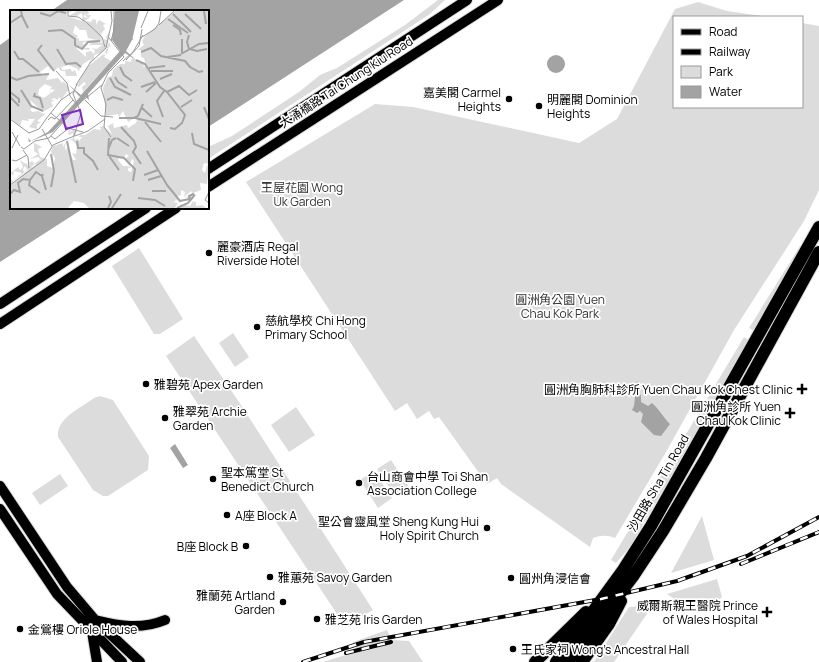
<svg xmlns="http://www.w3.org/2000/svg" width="819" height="662" font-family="Manrope,'Noto Sans TC',sans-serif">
<rect width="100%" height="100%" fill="#fff"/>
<path fill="#dcdcdc" d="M438 0H445L430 14 208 159V147L232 136 299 92 320 75 337 68 405 25Z
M698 2 727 11 770 17H674V107H802V23L819 26V190L804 221 734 330 666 452 615 538C607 535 602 535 593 538L590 547 501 484 497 478 487 484 439 417 434 419 429 411 417 419 407 403 395 411 246 182 375 104 413 107 579 143 617 119 675 9Z
M800 246 802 247 755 331 749 328Z
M139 248 183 319 160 334H154L112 266Z
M233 333 249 357 235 367 219 343Z
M194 336 241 405 373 610 345 626 166 356Z
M744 337 750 341 630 547 616 563 611 560Z
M100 396 113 400 149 456 148 470 108 496H103L93 490 58 437C56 418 81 408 94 398Z
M296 407 315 435 289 452 271 425Z
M391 460 409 487 395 496 377 469Z
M374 471 392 498 378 508 360 480Z
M60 474 68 486 40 505 32 493Z
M702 516 714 560 671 573Z
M717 579 722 597 717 601 689 609 667 594Z
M653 605 614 662H594L629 607Z
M387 630 392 640 409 641 423 662H323L358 651 353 642Z"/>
<path fill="#a3a3a3" d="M67 0H404L208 127V11H51Z
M11 37V208H84L0 262V45Z
M547 64a9 9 0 1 1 18 0a9 9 0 1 1-18 0Z
M637 381 639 384 636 393 641 395V402L648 406 652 403C660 410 663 417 670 424L661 436 654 435 641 422 643 414 640 411 637 413 632 410 634 406Z
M175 444 188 465 183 468 170 448Z"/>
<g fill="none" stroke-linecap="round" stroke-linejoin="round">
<g stroke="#dbdbdb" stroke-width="12">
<path id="primary" d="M208 169 467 0
M208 187 498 0
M0 304 146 208
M0 324 176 208
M0 486 67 587 95 620 140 662
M0 509 57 594 122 662
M95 620C120 626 141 630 165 620
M92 632 97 662"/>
</g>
<g stroke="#dbdbdb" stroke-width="14">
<path id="highway" d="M535 662 586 612
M556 662 623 570 651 526 819 227
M568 662 634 575 663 531 706 458 819 252
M582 662 609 624 621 601"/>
</g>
<use href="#primary" stroke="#000" stroke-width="10"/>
<use href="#highway" stroke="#000" stroke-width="12"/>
<g stroke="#000" stroke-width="4">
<path id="rail" d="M741 564 819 532
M346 653 391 642
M303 662 364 642 601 599 677 581 747 556 819 517"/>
</g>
<use href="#rail" stroke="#fff" stroke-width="2.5" stroke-dasharray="8" stroke-linecap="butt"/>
</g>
<g fill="#000" stroke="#fff" stroke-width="1.5">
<circle cx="509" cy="99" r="4"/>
<circle cx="539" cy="106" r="4"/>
<circle cx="209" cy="253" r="4"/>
<circle cx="257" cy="327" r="4"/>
<circle cx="146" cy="384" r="4"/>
<path d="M800 383h4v4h4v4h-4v4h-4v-4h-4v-4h4z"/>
<path d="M788 407h4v4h4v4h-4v4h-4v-4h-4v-4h4z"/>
<circle cx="165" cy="418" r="4"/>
<circle cx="213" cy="479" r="4"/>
<circle cx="359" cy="483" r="4"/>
<circle cx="227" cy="515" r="4"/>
<circle cx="487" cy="528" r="4"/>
<circle cx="246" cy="546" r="4"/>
<circle cx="270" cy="577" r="4"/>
<circle cx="511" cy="578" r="4"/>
<circle cx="283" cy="602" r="4"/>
<path d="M765 606h4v4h4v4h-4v4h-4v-4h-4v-4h4z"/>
<circle cx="317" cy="619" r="4"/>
<circle cx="20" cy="629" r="4"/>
<circle cx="513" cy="649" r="4"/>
</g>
<g text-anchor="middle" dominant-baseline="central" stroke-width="3.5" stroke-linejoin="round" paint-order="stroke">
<g font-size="12" fill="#000" stroke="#fff">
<text transform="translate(346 82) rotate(-33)">大涌橋路 Tai Chung Kiu Road</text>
<text transform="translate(658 483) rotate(-60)">沙田路 Sha Tin Road</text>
</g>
<g font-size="12" fill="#000" stroke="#fff" text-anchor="start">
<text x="501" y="92" text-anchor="end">嘉美閣 Carmel<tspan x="501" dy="14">Heights</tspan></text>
<text x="547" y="99">明麗閣 Dominion<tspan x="547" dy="14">Heights</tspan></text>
<text x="217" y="246">麗豪酒店 Regal<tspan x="217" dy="14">Riverside Hotel</tspan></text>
<text x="265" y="320">慈航學校 Chi Hong<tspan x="265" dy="14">Primary School</tspan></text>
<text x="154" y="384">雅碧苑 Apex Garden</text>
<text x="793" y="389" text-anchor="end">圓洲角胸肺科診所 Yuen Chau Kok Chest Clinic</text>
<text x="781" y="406" text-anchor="end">圓洲角診所 Yuen<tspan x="781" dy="14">Chau Kok Clinic</tspan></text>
<text x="173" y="411">雅翠苑 Archie<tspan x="173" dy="14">Garden</tspan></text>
<text x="221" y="472">聖本篤堂 St<tspan x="221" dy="14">Benedict Church</tspan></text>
<text x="367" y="476">台山商會中學 Toi Shan<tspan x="367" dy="14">Association College</tspan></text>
<text x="235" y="515">A座 Block A</text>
<text x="479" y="521" text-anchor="end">聖公會靈風堂 Sheng Kung Hui<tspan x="479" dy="14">Holy Spirit Church</tspan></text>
<text x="238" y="546" text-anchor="end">B座 Block B</text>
<text x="278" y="577">雅蕙苑 Savoy Garden</text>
<text x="519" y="578">圓州角浸信會</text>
<text x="275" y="595" text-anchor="end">雅蘭苑 Artland<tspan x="275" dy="14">Garden</tspan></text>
<text x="758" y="605" text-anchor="end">威爾斯親王醫院 Prince<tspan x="758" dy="14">of Wales Hospital</tspan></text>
<text x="325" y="619">雅芝苑 Iris Garden</text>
<text x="28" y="629">金鶯樓 Oriole House</text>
<text x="521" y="649">王氏家祠 Wong's Ancestral Hall</text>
</g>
<g font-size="12" fill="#333" stroke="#fff">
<text x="302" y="187">王屋花園 Wong<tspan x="302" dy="14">Uk Garden</tspan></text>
<text x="560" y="299">圓洲角公園 Yuen<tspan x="560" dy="14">Chau Kok Park</tspan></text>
</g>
</g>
<g transform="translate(10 10)">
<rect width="199" height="199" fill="#fff"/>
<path d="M0 1H63L57 3V6L72 11 73 3V7L71 3 66 7 59 6 67 1H79L82 2 78 1 79 4 74 5V7L78 8 75 5H81L78 9 74 11 76 13 78 14 76 11 81 12 83 9 86 10V15L89 10 96 14 93 15 95 19 91 24 92 31 86 33 93 32 96 36 93 29 97 30 96 27 99 22 97 37 95 40 86 46 90 43 84 45V49L78 54 81 49 73 54 68 62V59L59 55 51 57 52 60 61 59 62 62 65 60 67 66H56L55 61H51L48 57 44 62 42 59 37 61 41 59 38 56 30 62 33 66 39 64 36 70 48 68 52 73 54 71 59 79 51 90 49 87 48 90 44 88 41 90H45L41 92 43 96 33 102 20 90 23 98 20 99 22 102 28 101 34 104 36 102 34 105 27 111 31 113 27 114V119L19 117 25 109H18L19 111 12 110 10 116 0 108ZM65 15 70 20H76L78 28 87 30 69 31V28H66L68 26 63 23ZM79 31 82 33 79 34 80 35H92L87 39 81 38 85 40 84 44 81 41 76 42V47L66 38 79 40 80 38H73L75 36 72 33ZM35 74 42 77 40 79V82L41 83 40 79 45 80 34 88 28 85 29 79ZM165 1H199V154L194 153 192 160 195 163 197 155 199 156 197 174 190 173 191 180 183 183V188L179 189 175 188 183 184 181 181 174 187 175 182 171 180V185L166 187 170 191 172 189 174 190 170 193 167 190 163 192 168 193 165 198H79L74 193 64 191 58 198H0V176L28 151 31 150 28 147 20 149 28 144 24 141V133L32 137 28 139 30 147 37 149V156L43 158 45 148 41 142 43 136 53 133V137L56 132 55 137 56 141 57 137 63 150H66L62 143 66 144 67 135 62 130 58 131 63 128V123L59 125 58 124 59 119 61 120 58 124 63 120 67 121 64 129 67 130 68 128 69 131 72 127H69L70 125H75L84 119 91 120 90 117 93 116 102 124 98 116 103 113 104 118 117 115 118 118 126 113 129 105 118 112 113 101 109 107 108 104 96 106 93 78 98 67 102 66 103 60 110 54H115V51L121 52 122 48 134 54 133 57 136 56 134 48 131 47V40H127L134 35 132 31 135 26ZM116 144 119 146 115 149 119 156 118 158H121L119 155 122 149 124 151 121 162 118 161V156H113L108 150 109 148H114ZM99 32 101 37 99 36 97 44 95 43 93 45 96 44 94 47 101 51 73 82 72 77 76 74 74 72 69 77 67 75 77 57 95 43ZM10 150 16 154 18 152 17 155 20 156 19 153 22 151 26 155 17 160 15 156 13 159 14 162 16 161 0 174 1 169 3 171 12 163 4 161 3 166 1 163 8 157 10 160 13 157ZM183 191 189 194 186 193V196L192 195 196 198H166L172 194 180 196Z" fill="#dcdcdc" fill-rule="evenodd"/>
<path d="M105 1H129L122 30 116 41 126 50 115 43 78 84 79 90 96 108 76 87 43 122 19 132 18 128 21 131 38 122 70 87 59 75 71 85 110 41 102 30Z" fill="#a3a3a3"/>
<path fill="none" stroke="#a3a3a3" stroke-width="2" d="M118 1V19L122 30M194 1 196 14M30 3 40 6 48 1 56 3M163 4 181 22M175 4 191 19M12 6 18 18M158 9 178 23M0 13 12 5 11 1M163 15 170 20 171 25M106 20 113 14 115 1M38 21 52 20 65 29V35L72 39 78 32 90 31M32 35 28 40 44 61M47 39 56 54 66 53 71 57M179 39 177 32 179 25M180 39 187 41 197 39M4 41 9 49H13L29 62M131 42 141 38 151 46 175 51 180 57 189 62 193 61M172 43V29M171 44 189 34 199 33M158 47 171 45M126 50 135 54 150 77 157 82 169 76 179 85 187 80M110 57 114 65 122 71M139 58 155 56M141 61H163M0 67 7 70 18 66 39 64M105 67 108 72 117 78M100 68 105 77 121 85M150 69 162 64M131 77 145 72M11 80 21 96 33 101M0 82 9 89V93M136 82 146 73M157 82 175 105 172 113 165 119 160 118M25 83 24 86 30 88 33 98M0 87 9 96M97 90 103 87 113 90M171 97 182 90M194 97 199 109M132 98 142 107M153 107 147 91 154 81M109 108H125L151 114M124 108 128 106 133 94M135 112 151 132M111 117 124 131 126 137 123 142 131 154M182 123 184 134 199 140M99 128 98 145 114 148 125 159 123 171M107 128 119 136M57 131 66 173M67 131 68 138H74V143L83 151 88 160M98 140 102 130 106 128M137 141 157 175M41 144 44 161M99 146 109 160M134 165 148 160M32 166 36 180M138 170 151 166M20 171 19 175 30 183M157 175 170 191 180 189 179 186 183 184 185 186M41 177 44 161M142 181H156M0 184 4 180 10 182 8 173 13 169 20 170 26 162 32 166 33 164M128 188 145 190 155 196M98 198 101 192 99 186M102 198 111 184M167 198 178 193 184 186"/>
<path fill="none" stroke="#999" stroke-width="1" d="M58 1V6L68 7 76 12 92 27 95 37M149 15 164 1M131 18 138 1M132 27 145 19 149 13 151 1M99 28 114 47 98 63 91 78 96 94 94 117 101 127M101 31 104 20V1M116 50 129 36 132 19M113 51 123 42 133 25M46 61 57 73 60 86 67 95M66 75 80 53 96 38 102 11 101 1M75 90 91 106 103 107M41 103 58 118 73 122M0 109 19 123 29 119 36 109M36 109 51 90 64 81M38 110 41 107 45 109 63 90M32 119 42 136M2 122 10 136M41 126 45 129 59 118M65 126 78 121 95 109M11 137 14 139 25 131 39 128 71 92 92 75M2 138 8 125M13 140 18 147 19 158M2 150 6 151 17 145M0 175 34 150 43 135 64 126 71 103 63 84 67 74M199 182 195 190 199 193"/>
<path fill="#7b2cbf" fill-opacity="0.15" stroke="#7b2cbf" stroke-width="2" d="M70 100 73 114 56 119 52 105Z"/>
<rect width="199" height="199" fill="none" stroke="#000" stroke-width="2"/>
</g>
<rect x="673" y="16" width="130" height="92" fill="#ffffff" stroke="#999999"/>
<rect x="681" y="29" width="20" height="6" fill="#000000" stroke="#999999"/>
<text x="709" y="36" font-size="12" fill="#000000">Road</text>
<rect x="681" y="49" width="20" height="6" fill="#000000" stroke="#999999"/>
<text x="709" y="56" font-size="12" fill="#000000">Railway</text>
<rect x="681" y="66" width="20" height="12" fill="#dcdcdc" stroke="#999999"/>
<text x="709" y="76" font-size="12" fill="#000000">Park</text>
<rect x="681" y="86" width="20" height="12" fill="#a3a3a3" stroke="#999999"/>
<text x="709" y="96" font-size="12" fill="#000000">Water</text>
</svg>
